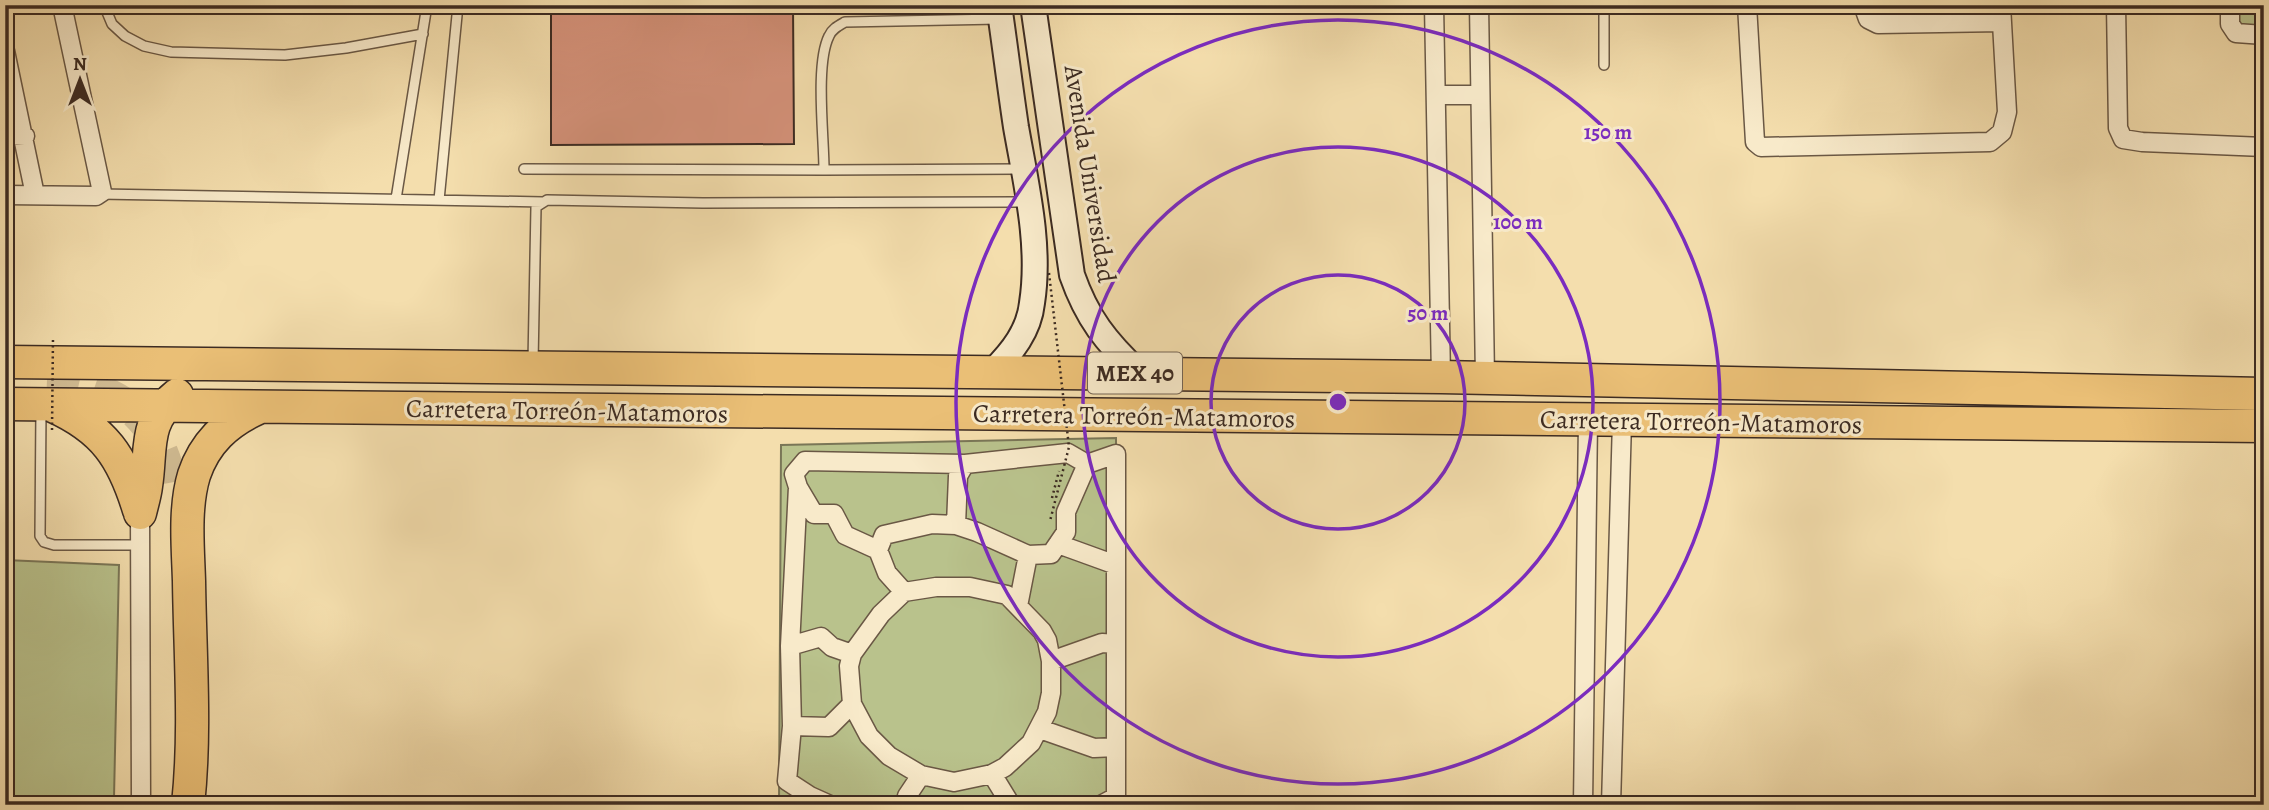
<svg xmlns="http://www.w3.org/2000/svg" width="2269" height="810" font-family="Alegreya,serif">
<rect width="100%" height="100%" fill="#f4dead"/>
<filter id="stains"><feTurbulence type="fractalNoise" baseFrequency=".00286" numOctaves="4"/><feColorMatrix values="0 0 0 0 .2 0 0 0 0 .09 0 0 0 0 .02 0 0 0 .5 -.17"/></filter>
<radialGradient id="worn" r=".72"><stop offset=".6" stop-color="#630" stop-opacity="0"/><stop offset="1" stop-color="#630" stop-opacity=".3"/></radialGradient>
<path fill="#b9c28c" stroke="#7a7657" stroke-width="2" d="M1869 5H1998V19L1870 17Z
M2237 5H2264V28L2237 27Z
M1116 438V805H779L781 445Z
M5 560 119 565 114 798 75 805H5Z"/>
<path fill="#d49179" stroke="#3c2b22" stroke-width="2" d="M551 5H793L794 144 551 145Z"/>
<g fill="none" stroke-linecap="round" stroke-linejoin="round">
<path stroke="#cfba91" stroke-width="32" stroke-dasharray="32 16" stroke-linecap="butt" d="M47 380C114 383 159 416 171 484"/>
<g stroke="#6a5845" stroke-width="12">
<path id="lane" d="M104 5 112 24 125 36 144 46 171 52 285 55 346 48 423 34
M1604 5V65
M999 19 845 22C838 26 832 29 829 36 815 64 824 136 824 170L1020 169
M524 169 824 170
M100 194 543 202
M396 199 427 5
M439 200 458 5
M533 362 536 207 547 200 703 203 1027 202
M41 409 40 536 44 542 54 545H140"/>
</g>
<g stroke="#6a5845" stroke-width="21">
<path id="street" d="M1434 5 1441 377
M1479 5 1485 378
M1747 5 1755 142 1761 147 1990 142 2002 132 2007 112 2001 5
M1863 5 1868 19 1878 24 2002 22
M2116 5 2118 128 2123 139 2142 142 2264 147
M2230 5V24L2236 33 2264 35
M5 51 35 195
M1436 95H1480
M5 135 25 136
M5 195 96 196 102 192 62 5
M798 487 790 646 821 637 832 647 852 654
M140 513 141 805
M956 525 977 532 1028 555 1051 554 1066 532V512L1087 464 1068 453 965 464
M1058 544 1116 565V454L1087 464
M878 550 884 535 932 524 956 525 958 476 965 464 805 461 794 474 798 487 814 514H834L845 535 878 550 887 573 904 592 936 587H970L1007 595 1042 631 1047 640 1051 661V693L1047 712 1031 743 1005 767 992 774 954 782 921 775 889 756 869 736 852 704 849 666 852 654 881 614 904 592
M1018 606 1028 555
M790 646 792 726 829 727 852 704
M1051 661 1102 643 1116 644V565
M792 726 787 781 810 796 830 805
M1040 729 1094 748 1116 747V644
M992 774 1011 805
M906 805 907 796 921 775
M1101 805 1116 797V747
M1583 805 1588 420
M1611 805 1622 421"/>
</g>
<g stroke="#3c2b22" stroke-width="28">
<path id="secondary" d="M1033 5 1072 275C1087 318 1106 342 1139 373
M993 371C1012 352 1029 331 1032 303 1041 245 1026 184 1016 127 1010 87 1005 46 999 5"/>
</g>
<g stroke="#3c2b22" stroke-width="35">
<path id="highway" d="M5 362 1441 377 2264 394
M5 404 2264 426
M53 406C104 429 123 457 139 510
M140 513C142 504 145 495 146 486 152 448 143 422 177 395
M188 805C196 731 190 655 189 581 188 548 184 508 194 475 205 442 227 422 258 408"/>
</g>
<path stroke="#3c2b22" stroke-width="2.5" stroke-dasharray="2 3.5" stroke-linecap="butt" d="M1052 498 1059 471"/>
<use href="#lane" stroke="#f8eaca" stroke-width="9"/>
<use href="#street" stroke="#f8eaca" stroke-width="18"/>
<use href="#secondary" stroke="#f8eaca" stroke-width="24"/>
<use href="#highway" stroke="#eabf76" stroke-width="32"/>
<path stroke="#3c2b22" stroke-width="2.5" stroke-dasharray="2 3.5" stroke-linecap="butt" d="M1049 273 1069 447 1050 521
M52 430 53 338"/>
</g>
<g fill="none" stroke="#7b2cbf" stroke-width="3.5">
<circle cx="1338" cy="402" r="127"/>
<circle cx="1338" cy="402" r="255"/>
<circle cx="1338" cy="402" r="382"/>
</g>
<g text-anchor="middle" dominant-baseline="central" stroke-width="6" stroke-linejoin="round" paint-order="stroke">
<rect fill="#f8eaca" stroke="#746454" stroke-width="2" x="1088" y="352.5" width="94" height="41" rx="5"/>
<g font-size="24" font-weight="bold" fill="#3c2b22">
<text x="1135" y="373">MEX 40</text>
</g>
<g font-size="26" fill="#3c2b22" stroke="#f8eaca">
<text transform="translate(1090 174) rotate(81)">Avenida Universidad</text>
<text transform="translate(567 411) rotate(1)">Carretera Torreón-Matamoros</text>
<text transform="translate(1134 416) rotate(1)">Carretera Torreón-Matamoros</text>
<text transform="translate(1701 422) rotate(1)">Carretera Torreón-Matamoros</text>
</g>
</g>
<circle cx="1338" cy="402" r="10" fill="#7b2cbf" stroke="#f8eaca" stroke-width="3.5"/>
<g font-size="21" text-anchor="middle" font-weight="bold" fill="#7b2cbf" stroke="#f8eaca" stroke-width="6" stroke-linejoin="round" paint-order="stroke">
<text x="1608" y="139">150 m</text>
<text x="1518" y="229">100 m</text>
<text x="1428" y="320">50 m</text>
</g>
<rect width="2269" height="810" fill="none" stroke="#f4dead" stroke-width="28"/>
<rect x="7" y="7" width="2255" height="796" fill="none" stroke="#3c2b22" stroke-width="3.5"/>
<rect x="14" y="14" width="2241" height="782" fill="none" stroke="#3c2b22" stroke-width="2"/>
<g transform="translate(80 80)" stroke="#f8eaca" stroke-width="5" paint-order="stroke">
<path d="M0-5L12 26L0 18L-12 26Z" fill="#3c2b22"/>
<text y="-10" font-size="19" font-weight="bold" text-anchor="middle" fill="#3c2b22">N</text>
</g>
<rect width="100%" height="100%" filter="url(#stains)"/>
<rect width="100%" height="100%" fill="url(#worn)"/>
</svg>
